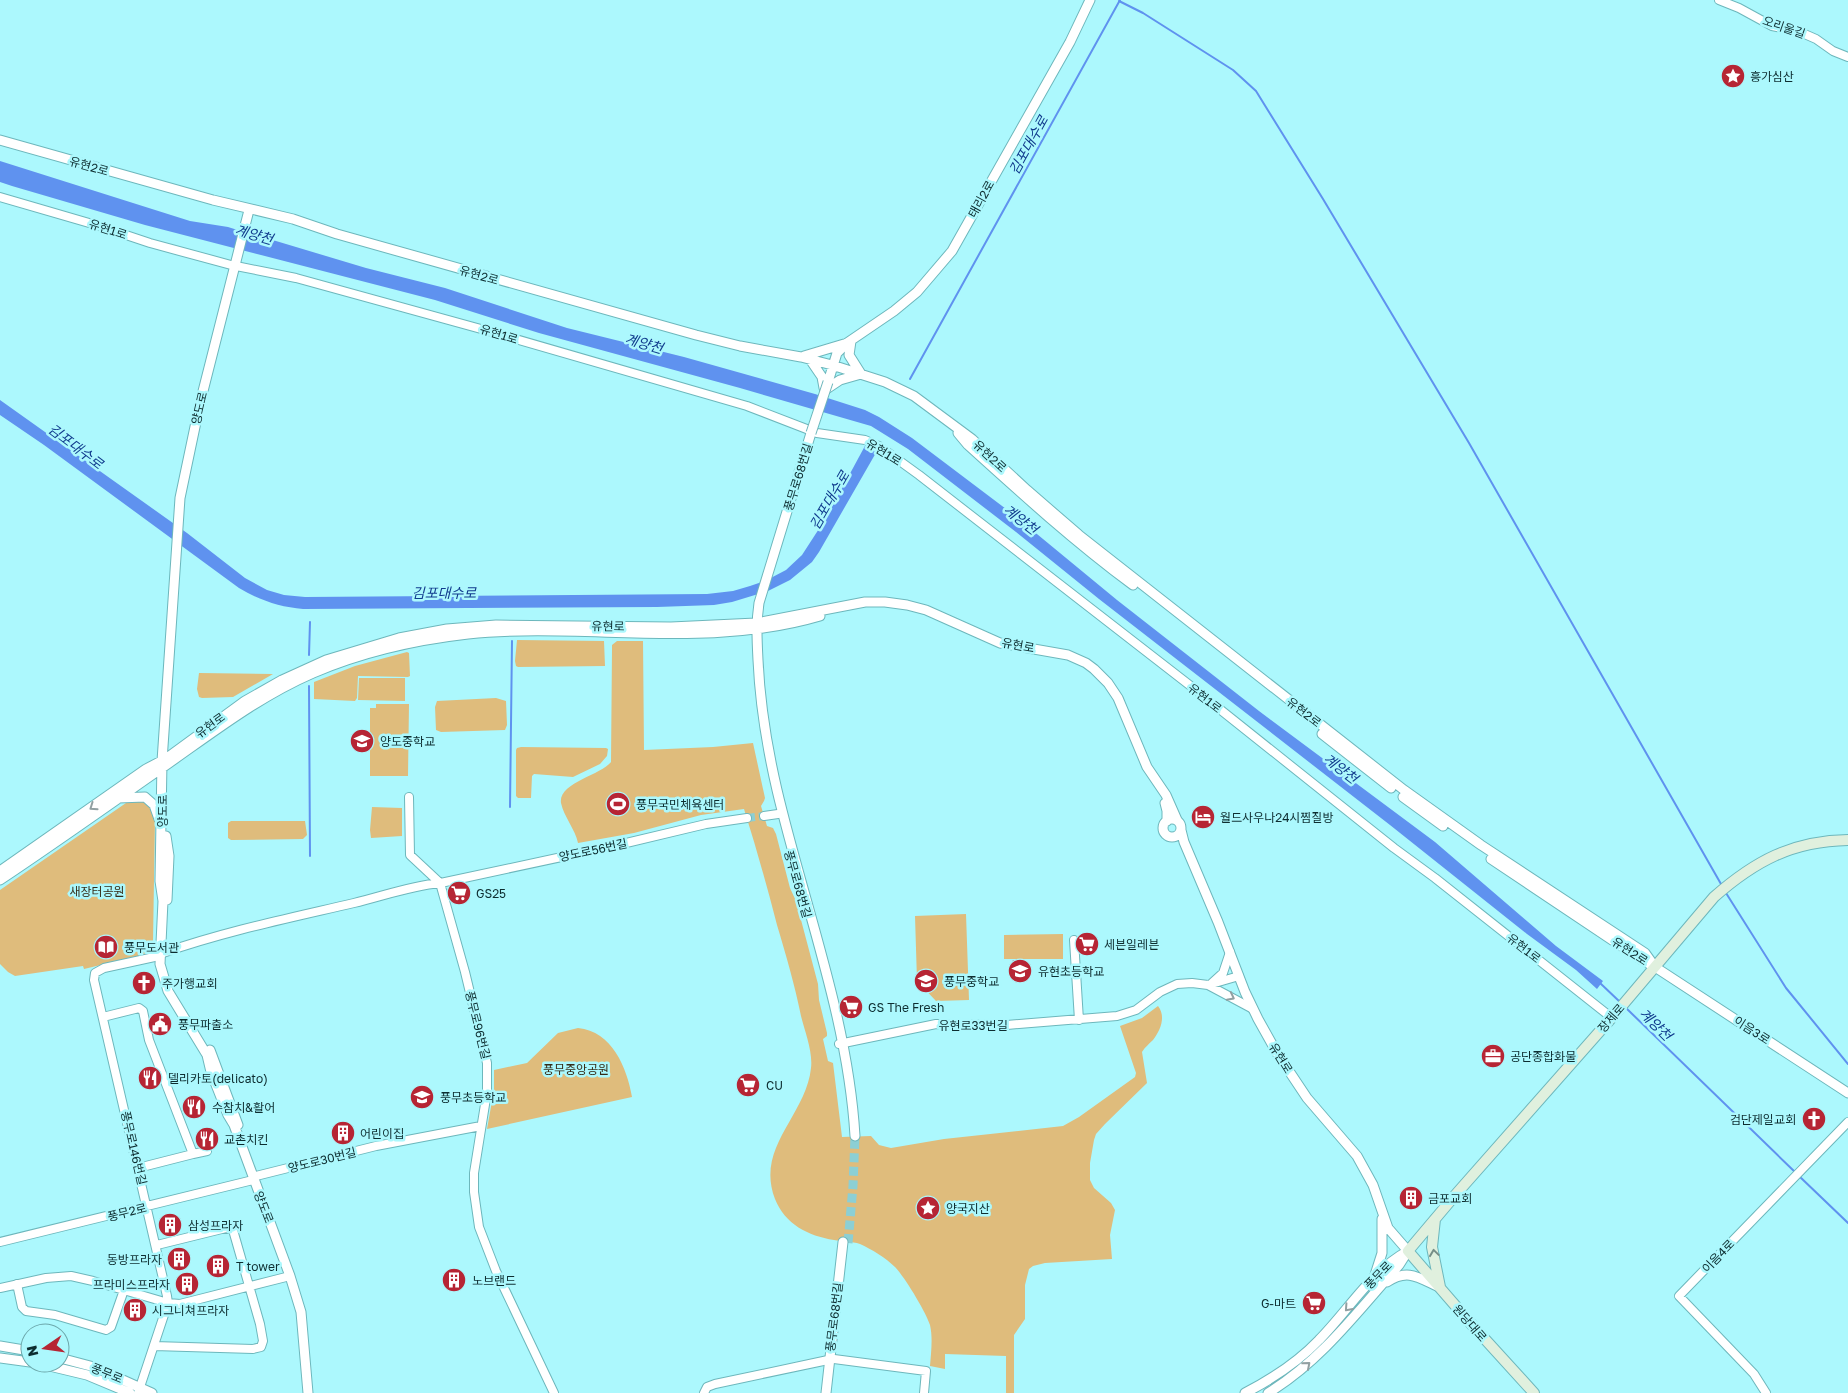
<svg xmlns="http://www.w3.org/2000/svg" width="1848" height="1393" font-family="'Golos Text','Noto Sans KR',sans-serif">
<rect width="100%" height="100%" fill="#acf8fd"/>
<path fill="#dfbc7c" d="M517 640 604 641 605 666 518 667 516 666 515 661Z
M617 641H643L644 750 713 747 753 743 765 798 764 801 761 806 767 826 773 828 776 834 790 888 796 901 818 984 819 1000 827 1033V1036L823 1039 828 1061 833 1063 842 1137 871 1136 879 1145 891 1148 944 1139 1063 1126 1079 1117 1135 1077 1136 1073 1120 1026 1142 1018 1158 1006C1166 1016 1161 1030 1153 1040 1149 1044 1145 1047 1142 1052L1147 1083 1105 1124 1096 1134 1094 1140 1090 1163V1180L1094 1188 1111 1203 1115 1210 1110 1235 1112 1259 1045 1263 1033 1266 1029 1269 1025 1285V1319L1014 1335V1393H1006V1356L945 1354V1369L930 1366C931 1353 933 1338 930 1325 926 1312 904 1276 895 1267 886 1258 871 1249 860 1244 852 1241 842 1242 834 1240 808 1236 785 1224 775 1199 755 1147 806 1116 811 1068 813 1052 805 1032 801 1016 795 986 786 955 777 925 767 886 756 847 744 809L701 815 634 833 578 843C575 829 564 817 561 803 558 783 601 775 611 762L612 649V645Z
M407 652 409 653 410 676 408 677 358 676 357 698 355 701 314 699V682L355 666Z
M199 673 273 674 233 697 202 698 199 697 197 689Z
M359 678H405V701L358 700Z
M496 698 506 701 507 725 505 730 441 732 436 730 435 707 437 701Z
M376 704H409L408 776H370V708H376Z
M521 747 606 748 608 749 607 756 600 764 573 777 534 774 532 776 531 798H518L516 796V750L517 748Z
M143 800 150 805 155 819 153 942 150 951 142 955 84 969 83 966 15 976 8 972 0 964V890L126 803 129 801Z
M372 807 402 808V836L371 838 370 830Z
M231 821H305L307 835 303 839 231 840 228 838V823Z
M966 914 969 1000 936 1001 917 981 915 916Z
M1063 934V959H1004V935Z
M578 1028C612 1031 627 1068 632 1097L487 1129 494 1090V1070L527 1063 558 1033Z"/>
<path fill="#5f92ef" d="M0 161 190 221 228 227 247 233 256 232 258 228 266 231V238L366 268 445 288 567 328 684 357 815 394 865 410 879 417 912 438 1014 515 1117 600 1259 711 1435 842 1556 946 1603 981 1597 989 1576 970 1527 934 1390 825 1099 599 1016 532 908 449 871 426 740 388 539 333 435 300 145 225 12 186 0 182Z
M0 400 187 533 245 578 267 590 284 595 305 597 707 594 733 591 750 586 765 581 786 570 802 555 826 518 866 444 875 447V449L877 451 819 552 812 562 790 580 768 591 732 602 714 605 657 607 303 609C280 607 259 600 239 588L44 445 0 415Z"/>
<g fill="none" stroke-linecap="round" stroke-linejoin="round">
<path stroke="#5f92ef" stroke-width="2" d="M1119 1 1143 13 1233 70 1256 91 1323 199 1469 443 1721 884
M910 379 1120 0
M309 655 310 622
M309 686 310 856
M510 807 512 641
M1726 893 1786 988 1848 1064
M1600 983 1620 1002
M1625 1007 1796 1173
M1799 1176 1848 1223"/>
<path stroke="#8ccfd4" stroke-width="8" stroke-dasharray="8 4" stroke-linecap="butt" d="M747 818 764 816"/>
<path stroke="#8ccfd4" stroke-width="9" stroke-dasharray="9 4.5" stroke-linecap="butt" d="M848 1243 853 1186 855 1136"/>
<g stroke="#6db7bc" stroke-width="10">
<path id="minor" d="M1719 0 1739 8 1772 26 1800 32 1816 39 1833 51 1848 57
M0 197 96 225 150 243 231 265 296 278 481 329 747 406 817 433 865 440 879 446 919 475 1192 687 1394 848 1435 878 1612 1018
M409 797 410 855 440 883
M764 816 778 814
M440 883 465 972 487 1063V1092L474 1173V1192L479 1227 496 1271 554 1393
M436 884 622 844 706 824 747 818
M1074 940 1079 1020
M1212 983 1223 973 1230 952
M1208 985 1253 1009
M103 1017 139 1008 143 1011 149 1040 193 1154 138 1168
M839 1044 936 1024 1007 1025 1117 1016 1136 1010 1160 992 1177 984 1192 983 1208 985 1239 976
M193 1154 207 1151
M0 1242 253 1180 256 1176 376 1146 481 1126
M17 1284 22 1307 26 1311 55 1315 106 1330 111 1327 124 1290
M0 1288 46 1278 71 1276 93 1281 168 1303 180 1304 290 1276
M154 1346 253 1349 261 1347 263 1341 260 1324 233 1230 226 1228 157 1245
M834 1359 926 1371 924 1393
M138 1393 168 1303 167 1296 94 980 95 973 104 968 159 956 163 953C226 931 290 918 354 903 383 896 410 886 440 883
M704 1393 707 1387 715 1384 828 1360
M1766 1393 1754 1374 1679 1296 1848 1122"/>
</g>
<g stroke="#6db7bc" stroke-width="11">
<path id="tertiary" d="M0 140 213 200 293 219 337 234 696 335 740 346 801 357 832 365 885 382 914 396 972 439 1027 490 1079 535 1404 790 1481 845 1645 953 1655 967
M251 209 249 210 248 214 200 403 180 498 162 761 160 881 163 901 160 964 168 991 207 1055 211 1072 228 1115 234 1125 290 1276 301 1312 308 1393
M804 356 844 344
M809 358 822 377 824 388
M828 382 837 353 847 343 894 311 917 292 952 251 1070 42 1090 0
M825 390 840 380 861 374 849 355 851 341
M811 433 759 603C756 623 757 640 758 660 760 704 767 747 777 790 804 905 848 1018 855 1136
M958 433 968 445C1022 494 1075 542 1133 585
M1322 734 1391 788
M1403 797 1443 826
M118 798 145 797 154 805 159 819
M1165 803 1167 811V821
M1163 828a9 9 0 1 1 18 0a9 9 0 1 1-18 0Z
M1181 830 1184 842 1218 922 1245 992 1258 1019 1277 1053 1307 1098 1357 1156 1373 1185 1388 1228 1408 1251
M166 836 169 856 167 900
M1491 859 1642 960 1655 967 1848 1093
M0 871 146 769 167 758 245 701 282 680 326 660 399 638 447 629 496 625 671 627 756 623 865 602H885L907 605 926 610 1000 643 1068 655 1086 663 1094 669 1108 683 1118 698 1147 767 1166 795 1177 820
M0 880C57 842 113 802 169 763 216 730 260 696 313 673 362 652 415 640 468 634 585 622 705 650 820 616
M210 1050 238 1125
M1375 1275 1382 1253V1219
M1387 1282C1408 1268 1419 1278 1439 1287
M0 1346 30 1351
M0 1358 30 1362
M60 1358 94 1367 152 1393
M37 1363 87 1375 130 1393
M826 1393 843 1242
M1245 1393C1272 1379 1298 1362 1319 1340 1348 1311 1371 1271 1408 1251
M1268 1393C1321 1361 1358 1311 1399 1265L1406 1254"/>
</g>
<g stroke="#6db7bc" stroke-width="12">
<path id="secondary" d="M1435 1219 1432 1247 1440 1287
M1534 1393 1473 1326 1408 1251 1457 1193 1615 1014 1714 897C1755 861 1792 841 1848 840"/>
</g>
<use href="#minor" stroke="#fff" stroke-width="8"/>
<use href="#tertiary" stroke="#fff" stroke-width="9"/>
<use href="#secondary" stroke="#e0f0de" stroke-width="10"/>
<g stroke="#6db7bc" stroke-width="11" stroke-linecap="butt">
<path id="tertiary-bridge" d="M811 433 828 382"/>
</g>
<use href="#tertiary-bridge" stroke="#fff" stroke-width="9"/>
</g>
<defs><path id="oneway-chevron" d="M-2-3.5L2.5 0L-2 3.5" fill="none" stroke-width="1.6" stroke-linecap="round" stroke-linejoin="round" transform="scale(1.25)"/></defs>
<g stroke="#92a0a2">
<use href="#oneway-chevron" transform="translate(93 807) rotate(145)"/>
<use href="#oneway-chevron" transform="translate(1231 997) rotate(27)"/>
<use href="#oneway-chevron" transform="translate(1348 1308) rotate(132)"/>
<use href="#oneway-chevron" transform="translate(1307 1365) rotate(-41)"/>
</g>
<use stroke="#768e87" href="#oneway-chevron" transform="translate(1434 1253) rotate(-98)"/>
<defs>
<g id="sight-disc" transform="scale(1.25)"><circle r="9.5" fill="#b62534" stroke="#acf8fd"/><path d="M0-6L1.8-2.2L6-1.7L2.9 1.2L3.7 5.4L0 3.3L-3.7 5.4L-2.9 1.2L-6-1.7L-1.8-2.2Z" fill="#fff"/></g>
<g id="school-disc" transform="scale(1.25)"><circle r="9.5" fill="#b62534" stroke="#acf8fd"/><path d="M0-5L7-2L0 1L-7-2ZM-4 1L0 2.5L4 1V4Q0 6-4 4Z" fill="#fff"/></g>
<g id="stadium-disc" transform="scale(1.25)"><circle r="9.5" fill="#b62534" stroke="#acf8fd"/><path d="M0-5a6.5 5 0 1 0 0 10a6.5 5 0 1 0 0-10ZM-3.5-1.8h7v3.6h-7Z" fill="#fff"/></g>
<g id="hotel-disc" transform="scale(1.25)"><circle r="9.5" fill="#b62534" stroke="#acf8fd"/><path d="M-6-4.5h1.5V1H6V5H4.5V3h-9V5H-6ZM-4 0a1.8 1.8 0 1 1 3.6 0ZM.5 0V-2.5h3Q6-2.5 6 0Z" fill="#fff"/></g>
<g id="supermarket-disc" transform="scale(1.25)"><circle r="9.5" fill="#b62534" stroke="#acf8fd"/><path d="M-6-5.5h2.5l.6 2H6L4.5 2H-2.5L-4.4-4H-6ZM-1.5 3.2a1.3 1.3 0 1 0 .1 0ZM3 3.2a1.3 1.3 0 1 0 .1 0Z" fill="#fff"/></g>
<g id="library-disc" transform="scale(1.25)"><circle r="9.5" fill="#b62534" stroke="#acf8fd"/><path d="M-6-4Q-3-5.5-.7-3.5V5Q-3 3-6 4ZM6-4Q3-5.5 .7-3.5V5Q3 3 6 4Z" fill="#fff"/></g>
<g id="church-disc" transform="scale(1.25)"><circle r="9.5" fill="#b62534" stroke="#acf8fd"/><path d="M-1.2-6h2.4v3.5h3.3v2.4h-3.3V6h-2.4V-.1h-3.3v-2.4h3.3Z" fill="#fff"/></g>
<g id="civic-disc" transform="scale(1.25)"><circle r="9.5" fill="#b62534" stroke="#acf8fd"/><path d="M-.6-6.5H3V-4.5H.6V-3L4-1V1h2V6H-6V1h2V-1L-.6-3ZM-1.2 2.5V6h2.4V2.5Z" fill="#fff"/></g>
<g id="office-disc" transform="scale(1.25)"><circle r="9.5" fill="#b62534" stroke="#acf8fd"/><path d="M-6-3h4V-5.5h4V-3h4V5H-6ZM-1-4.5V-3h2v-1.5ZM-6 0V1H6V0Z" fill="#fff"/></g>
<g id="restaurant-disc" transform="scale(1.25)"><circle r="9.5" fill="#b62534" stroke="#acf8fd"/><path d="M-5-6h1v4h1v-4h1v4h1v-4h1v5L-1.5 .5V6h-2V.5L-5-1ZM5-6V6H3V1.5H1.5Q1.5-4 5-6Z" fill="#fff"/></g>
<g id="building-disc" transform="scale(1.25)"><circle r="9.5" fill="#b62534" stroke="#acf8fd"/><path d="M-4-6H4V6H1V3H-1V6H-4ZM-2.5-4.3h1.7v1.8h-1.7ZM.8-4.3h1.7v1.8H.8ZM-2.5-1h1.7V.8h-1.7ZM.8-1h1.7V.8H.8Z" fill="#fff"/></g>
</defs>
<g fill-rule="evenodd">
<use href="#sight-disc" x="1733" y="76"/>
<use href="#school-disc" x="362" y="741"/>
<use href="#stadium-disc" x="618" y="804"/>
<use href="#hotel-disc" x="1203" y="817"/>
<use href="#supermarket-disc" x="459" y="893"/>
<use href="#supermarket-disc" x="1087" y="944"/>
<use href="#library-disc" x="106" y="947"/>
<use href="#school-disc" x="1020" y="971"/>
<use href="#school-disc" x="926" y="981"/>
<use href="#church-disc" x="144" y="983"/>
<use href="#supermarket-disc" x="851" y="1007"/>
<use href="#civic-disc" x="160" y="1024"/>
<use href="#office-disc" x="1493" y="1056"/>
<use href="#restaurant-disc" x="150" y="1078"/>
<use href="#supermarket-disc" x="748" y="1085"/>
<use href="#school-disc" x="422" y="1097"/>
<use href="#restaurant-disc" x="194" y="1107"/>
<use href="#church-disc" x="1814" y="1119"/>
<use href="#building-disc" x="343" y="1133"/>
<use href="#restaurant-disc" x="207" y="1139"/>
<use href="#building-disc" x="1411" y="1198"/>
<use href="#sight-disc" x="928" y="1208"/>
<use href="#building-disc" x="170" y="1225"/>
<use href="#building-disc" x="179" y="1259"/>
<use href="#building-disc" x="218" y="1266"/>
<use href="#building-disc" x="454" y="1280"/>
<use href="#building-disc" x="187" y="1284"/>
<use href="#supermarket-disc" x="1314" y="1303"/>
<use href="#building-disc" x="135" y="1310"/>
</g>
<g text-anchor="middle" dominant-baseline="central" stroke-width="5" stroke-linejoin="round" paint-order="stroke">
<g font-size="12" fill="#0d2d30" stroke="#acf8fd">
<text transform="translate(1784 27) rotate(19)">오리울길</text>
<text transform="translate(89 166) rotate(16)">유현2로</text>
<text transform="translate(981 199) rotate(-61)">태리2로</text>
<text transform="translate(108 229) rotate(18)">유현1로</text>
<text transform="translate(479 275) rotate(16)">유현2로</text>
<text transform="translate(499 334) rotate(17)">유현1로</text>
<text transform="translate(199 408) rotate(-77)">양도로</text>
<text transform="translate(884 452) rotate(32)">유현1로</text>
<text transform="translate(990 456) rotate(43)">유현2로</text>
<text transform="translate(798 477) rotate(-73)">풍무로68번길</text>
<text transform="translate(608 626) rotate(1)">유현로</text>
<text transform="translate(1018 645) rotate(10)">유현로</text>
<text transform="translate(1205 698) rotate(38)">유현1로</text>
<text transform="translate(1304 712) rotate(38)">유현2로</text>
<text transform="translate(210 725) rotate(-36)">유현로</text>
<text transform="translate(162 811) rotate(-90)">양도로</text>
<text transform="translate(593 850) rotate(-12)">양도로56번길</text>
<text transform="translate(798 884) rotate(74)">풍무로68번길</text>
<text transform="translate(1524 948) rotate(38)">유현1로</text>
<text transform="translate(1630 951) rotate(33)">유현2로</text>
<text transform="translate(1611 1018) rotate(-49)">장제로</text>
<text transform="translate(478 1025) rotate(76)">풍무로96번길</text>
<text x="973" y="1025">유현로33번길</text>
<text transform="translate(1752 1030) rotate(33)">이음3로</text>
<text transform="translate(1281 1058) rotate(58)">유현로</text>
<text transform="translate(134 1148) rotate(77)">풍무로146번길</text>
<text transform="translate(322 1160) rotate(-14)">양도로30번길</text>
<text transform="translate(264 1207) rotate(69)">양도로</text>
<text transform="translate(127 1212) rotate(-14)">풍무2로</text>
<text transform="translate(1718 1256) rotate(-46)">이음4로</text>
<text transform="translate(1378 1275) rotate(-46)">풍무로</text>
<text transform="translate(834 1317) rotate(-83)">풍무로68번길</text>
<text transform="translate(1470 1323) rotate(49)">원당대로</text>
<text transform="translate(107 1373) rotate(22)">풍무로</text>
</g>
<g font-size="12" fill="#0d2d30" stroke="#acf8fd" text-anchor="start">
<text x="1750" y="76">흥가심산</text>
<text x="380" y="741">양도중학교</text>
<text x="636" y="804">풍무국민체육센터</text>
<text x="1220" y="817">월드사우나24시찜질방</text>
<text x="476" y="893">GS25</text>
<text x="1104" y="944">세븐일레븐</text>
<text x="124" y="947">풍무도서관</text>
<text x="1038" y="971">유현초등학교</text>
<text x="944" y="981">풍무중학교</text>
<text x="162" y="983">주가행교회</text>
<text x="868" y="1007">GS The Fresh</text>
<text x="178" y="1024">풍무파출소</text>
<text x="1510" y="1056">공단종합화물</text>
<text x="168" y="1078">델리카토(delicato)</text>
<text x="766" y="1085">CU</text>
<text x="440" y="1097">풍무초등학교</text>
<text x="212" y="1107">수참치&amp;활어</text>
<text x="1796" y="1119" text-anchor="end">검단제일교회</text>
<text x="360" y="1133">어린이집</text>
<text x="224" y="1139">교촌치킨</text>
<text x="1428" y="1198">금포교회</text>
<text x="946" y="1208">양국지산</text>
<text x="188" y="1225">삼성프라자</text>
<text x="162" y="1259" text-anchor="end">동방프라자</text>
<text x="236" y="1266">T tower</text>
<text x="472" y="1280">노브랜드</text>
<text x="170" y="1284" text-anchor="end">프라미스프라자</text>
<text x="1296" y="1303" text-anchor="end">G-마트</text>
<text x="152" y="1310">시그니쳐프라자</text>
</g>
<g font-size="12" fill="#362c18" stroke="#acf8fd">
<text x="97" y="891">새장터공원</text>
<text x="576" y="1069">풍무중앙공원</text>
</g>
<g font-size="14" font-style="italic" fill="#103b8d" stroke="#acf8fd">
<text transform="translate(1028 145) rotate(-61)">김포대수로</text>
<text transform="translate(254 234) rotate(16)">계양천</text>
<text transform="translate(644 343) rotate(16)">계양천</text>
<text transform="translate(76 446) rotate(37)">김포대수로</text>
<text transform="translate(829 500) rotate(-60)">김포대수로</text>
<text transform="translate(1021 519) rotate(38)">계양천</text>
<text x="444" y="592">김포대수로</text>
<text transform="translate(1341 768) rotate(38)">계양천</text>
<text transform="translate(1656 1024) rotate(44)">계양천</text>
</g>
</g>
<g transform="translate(45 1348) rotate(257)"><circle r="24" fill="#acf8fd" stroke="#6ca7ab"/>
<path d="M0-4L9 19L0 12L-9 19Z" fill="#b62534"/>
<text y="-8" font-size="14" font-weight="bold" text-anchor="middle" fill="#0d2d30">N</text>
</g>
</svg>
